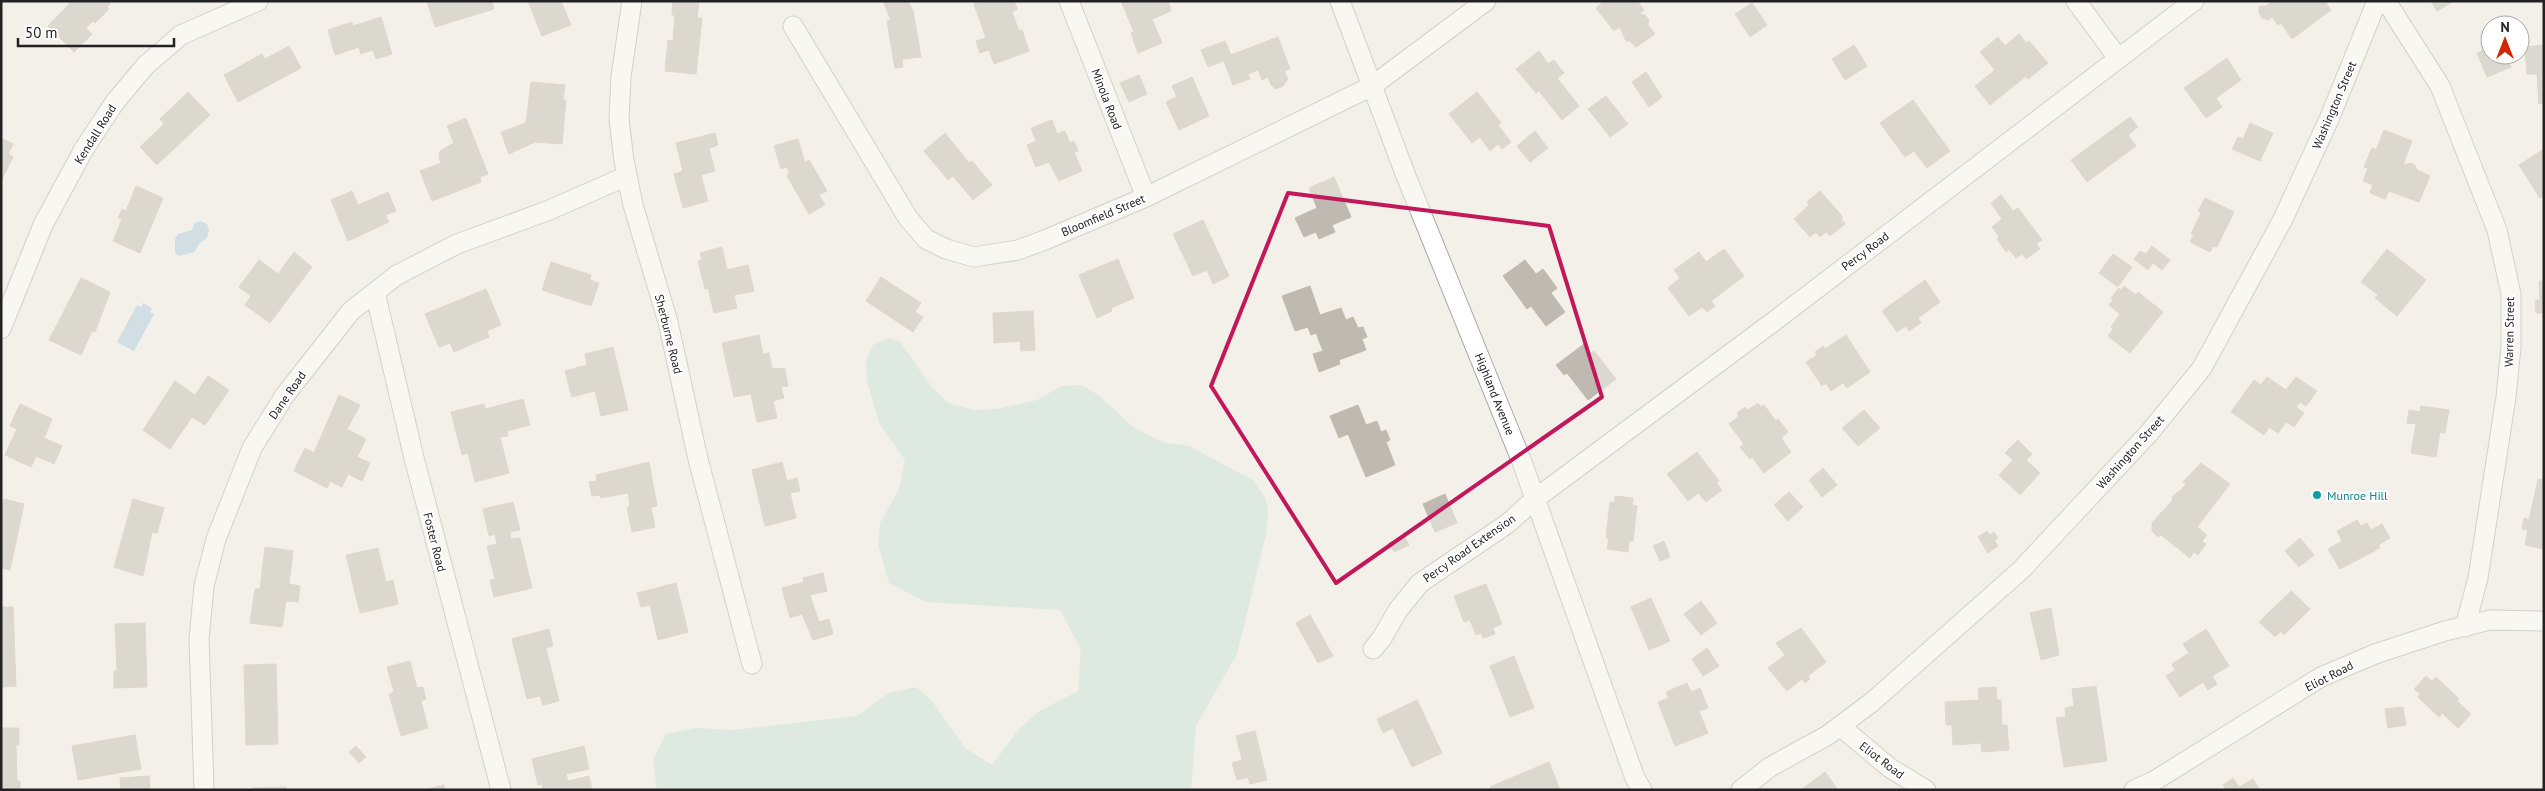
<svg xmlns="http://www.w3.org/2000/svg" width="2545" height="791" font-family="'PT Sans',sans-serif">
<rect width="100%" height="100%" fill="#f2f0e8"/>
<path fill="#c5e1d9" d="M888 338 899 341 932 387 948 403 975 410 996 409 1037 400 1061 386 1083 385 1101 397 1133 427 1162 442 1189 446 1253 480 1266 499 1268 513 1266 535 1237 654 1196 726 1191 790H657L653 760 666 734 695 728 733 730 857 716 889 693 916 687 931 700 965 748 992 765 1019 729 1038 712 1078 691 1081 649 1060 610 926 602 889 583 878 545 880 523 899 489 905 460 879 423 867 381 866 360 873 345Z"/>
<path fill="#a8cae1" d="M200 221 207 224 209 230 207 238 200 243 194 252 179 256 175 253V239L178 234 192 230 194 224Z
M143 303 152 308 150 312 154 314 134 351 117 342 137 305 141 307Z"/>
<path fill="#bfbab1" stroke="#c5baaa" d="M72 1H112L107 7 109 9 95 23 93 21 86 28 92 34 74 52 48 26Z
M427 1H492L494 9 435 27Z
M528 1H561L571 25 542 36Z
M673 1H699L697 18H702L696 74 665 71 668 40 673 41 675 15H672Z
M883 1H908L913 11 921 57 902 59 903 67 895 68 887 21 891 20Z
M981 1H1014L1017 9 1012 12 1019 31 1022 30 1029 51 994 64 989 50 980 53 976 41 986 38 974 4Z
M1117 1H1168L1171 11 1152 19 1162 43 1138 53 1131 33 1134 32 1121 1Z
M1604 1H1637L1644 10 1639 14 1645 15 1649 20 1648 25 1655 34 1636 47 1630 41H1626L1620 27 1614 31 1596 8Z
M2272 1H2325L2331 10 2292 39 2281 23 2278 25 2272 17 2269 20 2262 18 2259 13V6H2266Z
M2431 1H2454L2437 11Z
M1752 3 1767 25 1750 37 1735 14Z
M381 17 392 54 376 59 373 50 361 54 359 47 335 55 328 30 352 22 353 26Z
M2019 34 2026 43 2029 41 2048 63 2028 79 2026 76 1990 105 1975 86 1995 70 1980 52 1998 37 2005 46Z
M1278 37 1290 69 1284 71 1288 79 1283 86 1276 89 1271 85 1268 77 1262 80 1258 70 1248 74 1250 79 1233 85 1224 61 1208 67 1201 50 1225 41 1231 55Z
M1854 45 1867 66 1845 80 1832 59Z
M2544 45V103L2539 104 2537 74H2527L2525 47Z
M289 46 301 68 238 102 224 75 262 54 265 59Z
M2490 47V55H2506L2511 67 2487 77 2477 53Z
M1539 51 1548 64 1554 60 1564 73 1557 78 1579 106 1562 120 1539 91 1536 93 1516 69Z
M2227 58 2241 80 2216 98 2222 107 2206 118 2184 88Z
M1646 72 1662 97 1649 107 1632 82Z
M1139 75 1147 94 1129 102 1120 83Z
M1192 77 1209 116 1179 130 1166 102 1177 97 1172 86Z
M531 82 565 85 563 100H566L562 144 535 142 509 154 501 132 526 123Z
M188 92 210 115 157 165 140 147 164 124 160 119Z
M1477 92 1501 123 1498 125 1511 142 1502 149 1498 144 1490 151 1480 137 1472 143 1449 114Z
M1606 96 1628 124 1610 137 1588 109Z
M1913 100 1950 151 1927 168 1914 151 1905 157 1880 123Z
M2130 117 2138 127 2128 135 2136 146 2087 182 2071 160Z
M466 118 488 174 480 177 481 182 432 201 420 171 441 163 439 158 440 151 454 143 447 126Z
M1052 120 1057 134 1065 131 1070 143 1074 141 1078 151 1074 152 1082 171 1059 181 1049 162 1036 167 1027 145 1036 141 1031 128Z
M2250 123 2273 133 2260 161 2232 149 2238 137 2243 139Z
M2384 130 2412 141 2403 165 2410 163 2415 165 2417 170 2430 176 2419 202 2389 191 2385 199 2370 193 2373 185 2363 181 2368 168 2364 167 2372 148 2376 150Z
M1535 131 1548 148 1530 162 1517 146Z
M715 133 718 145 709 148 715 171 701 175 708 201 683 208 674 174 683 171 676 143Z
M945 133 969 163 972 161 992 185 973 200 953 176 948 180 924 151Z
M1 138 13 144 8 154 13 157 1 181Z
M798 139 805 163 809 160 827 191 819 195 825 205 809 214 787 176 789 173 787 167 781 169 774 146Z
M2544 149V196L2540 198 2519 165Z
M1334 177 1351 217 1332 225 1335 232 1319 239 1316 232 1304 237 1295 218 1317 208 1309 188Z
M136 186 163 198 140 253 113 241 122 219 118 218 122 209 126 211Z
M352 191 358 205 388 192 396 211 385 215 389 222 348 241 331 200Z
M1820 191 1843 217 1841 219 1845 224 1830 236 1826 232 1820 237 1816 232 1810 237 1794 219 1809 205 1807 202Z
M2001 195 2013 211 2018 208 2042 240 2036 244 2040 249 2026 259 2022 254 2016 258 2009 249 2006 252 1997 239 1999 237 1992 227 2002 219 1991 203Z
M2205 198 2234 212 2217 247 2213 246 2210 252 2190 242 2194 235 2191 234 2201 213 2198 211Z
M1203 220 1229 276 1213 284 1207 270 1193 276 1173 234Z
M2152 246 2170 260 2162 270 2153 263 2148 270 2134 259 2140 251 2146 254Z
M722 247 727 270 748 265 754 291 734 295 737 308 714 313 708 288 705 289 698 261 702 260 700 253Z
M1724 249 1744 276 1711 301 1715 306 1707 312 1702 307 1689 316 1668 288 1680 278 1674 270 1699 252 1706 262Z
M2387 249 2426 280 2397 316 2375 298 2378 295 2361 282Z
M294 252 312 267 270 323 245 305 251 296 239 287 259 260 278 274Z
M2113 254 2132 267 2118 287 2099 273Z
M1118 259 1134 298 1111 308 1112 311 1097 318 1079 275Z
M1525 260 1536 274 1543 269 1557 288 1551 293 1565 312 1546 326 1531 306 1527 309 1503 276Z
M551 262 591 275 590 280 599 283 591 306 542 290Z
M881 277 921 303 915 312 923 317 913 332 866 301Z
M81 278 110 292 95 332 92 331 81 355 49 340Z
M1925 280 1940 302 1918 318 1921 323 1909 331 1906 326 1897 332 1882 311Z
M2539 281H2544V313H2536L2535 300H2540Z
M1310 286 1320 315 1341 308 1346 320 1353 317 1358 328 1363 327 1367 337 1362 339 1366 350 1339 360 1340 364 1319 372 1313 354 1323 351 1316 333 1311 335 1308 327 1295 331 1282 296Z
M2124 286 2136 295 2138 292 2163 312 2130 353 2108 336 2113 329 2111 327 2120 314 2109 305 2113 300 2111 298 2119 288 2121 290Z
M486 289 501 325 487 331 489 337 454 352 450 343 439 347 425 314Z
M1033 311 1035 350 1021 351 1020 341 994 343 993 313Z
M759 335 763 354 769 353 772 368 785 369 788 386 781 387 784 398 773 401 777 418 757 422 751 394 734 397 722 343Z
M1846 335 1870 372 1847 388 1843 383 1831 391 1826 383 1822 386 1806 362 1817 355 1815 352 1823 346 1825 349Z
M1584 344 1591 353 1594 351 1616 379 1588 400 1567 373 1564 375 1556 365Z
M613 347 628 410 601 416 595 391 572 397 565 371 587 365 585 354Z
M208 376 229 390 205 425 192 417 170 449 143 430 175 381 195 395Z
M2267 377 2286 390 2296 377 2317 391 2306 406 2300 402 2296 407 2304 413 2294 427 2286 422 2278 433 2269 427 2264 435 2231 412 2254 380 2261 385Z
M339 395 360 405 347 429 366 439 357 457 370 463 362 481 348 474 342 487 330 481 327 488 294 471 305 448 314 453Z
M523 399 530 425 507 431 508 436 500 437 509 473 475 482 468 453 462 455 451 412 484 404 485 409Z
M1758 403 1761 407 1764 405 1776 421 1778 419 1788 432 1781 438 1791 452 1764 473 1752 457 1750 459 1740 447 1744 444 1729 424 1739 416 1737 413 1745 407 1748 410Z
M20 404 52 419 44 438 62 446 54 464 36 456 31 467 5 455 17 429 10 426Z
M1358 405 1366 425 1377 421 1381 432 1386 430 1390 440 1386 442 1395 465 1366 477 1348 434 1339 438 1330 416Z
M2421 406 2449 410 2445 433 2440 432 2436 457 2411 453 2416 424 2407 423 2409 410 2420 412Z
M1864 410 1880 428 1858 446 1842 428Z
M2018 440 2032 454 2026 460 2040 473 2020 495 1999 475 2013 460 2005 453Z
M1697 452 1719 481 1716 482 1722 490 1706 502 1698 493 1688 501 1667 474Z
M649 462 657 506 651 507 655 527 632 532 627 507 630 506 628 493 601 498 600 495 592 496 589 482 597 481 596 475Z
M782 462 787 481 797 478 800 491 790 493 796 518 765 526 752 470Z
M2201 463 2230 484 2197 527 2207 535 2202 541 2206 544 2198 555 2194 552 2190 558 2161 535 2158 537 2152 531V523L2172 501 2173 496 2182 489 2186 484 2183 482Z
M1823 468 1837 485 1822 497 1809 480Z
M2538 479 2544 480V549L2525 545 2528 530 2522 529 2524 518 2529 520Z
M1789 492 1803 507 1788 521 1774 505Z
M1445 494 1457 523 1435 532 1423 504Z
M1615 496 1633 498 1632 505 1637 506 1633 541H1629L1628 552 1607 549 1609 538H1606L1610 502 1615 503Z
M4 499 24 504 10 570 1 568V509Z
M133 499 164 508 157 533 152 532 143 576 114 567Z
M513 502 520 530 510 532 511 539 520 538 532 588 494 597 490 580 495 579 487 546 497 544 495 534 489 536 483 509Z
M2357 520 2361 526 2367 523 2371 530 2382 524 2390 538 2378 545 2380 548 2340 569 2328 549 2342 541 2337 531Z
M1987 531 1990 535 1994 532 1998 538 1994 540 1998 546 1988 553 1978 537Z
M1404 536 1409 545 1394 552 1389 543Z
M2300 538 2314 555 2299 567 2285 551Z
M1664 541 1670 557 1660 561 1653 546Z
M265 547 293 551 289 584 300 586 298 602 286 601 282 627 250 623 255 589H260Z
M378 548 386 582 393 580 398 604 360 613 346 555Z
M823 573 827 591 810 595 819 622 829 619 833 634 813 640 802 614 790 618 782 588 804 582 803 578Z
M676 583 688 632 658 640 650 605 641 607 637 593Z
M1486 584 1502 624 1493 628 1495 634 1483 638 1481 633 1476 635 1470 620 1464 622 1454 596Z
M2291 591 2310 609 2284 635 2281 631 2275 637 2259 622Z
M1651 598 1670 641 1649 650 1631 607Z
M1701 601 1717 623 1701 635 1684 614Z
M1 607H13L16 686 1 687Z
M2051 608 2059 655 2041 660 2030 613Z
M1310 615 1333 656 1318 663 1296 623Z
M145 623 147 687 114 688V671H117L115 624Z
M1801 628 1826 662 1808 676 1810 679 1805 683 1802 679 1787 691 1768 668 1785 655 1776 643Z
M549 629 553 646 546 648 559 701 543 705 540 696 527 699 512 639Z
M2206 629 2229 666 2212 676 2217 684 2208 690 2203 682 2180 697 2166 676 2175 670 2172 664 2189 653 2183 644Z
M1707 648 1719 666 1703 676 1692 659Z
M1514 656 1534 708 1510 717 1490 666Z
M410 661 417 688 423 687 426 699 421 701 428 728 401 736 389 694 394 692 387 667Z
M276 664 278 744 246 745 244 665Z
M2426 676 2432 681 2436 677 2459 699 2457 701 2471 714 2458 728 2442 713 2439 717 2418 697 2420 694 2414 689Z
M1687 683 1691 692 1700 688 1708 708 1699 711 1708 733 1675 746 1658 702 1669 698 1666 692Z
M2096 686 2107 761 2064 767 2056 718 2066 717 2065 708 2074 706 2072 689Z
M1996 687 1997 700H2001L2002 725H2007L2009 750 1982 752 1981 743 1953 745 1952 725H1946L1945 702 1979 700 1978 688Z
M1417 700 1442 753 1412 767 1393 728 1383 733 1377 719Z
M2403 707 2406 725 2388 728 2385 709Z
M1 728H19V745H16L17 781H20V790H1Z
M1255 731 1267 780 1250 784 1248 777 1237 780 1232 763 1242 760 1236 736Z
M135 735 141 769 78 780 72 746Z
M356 746 366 757 359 763 349 752Z
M584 746 589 769 566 774 568 781 589 776 592 790H543L542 784 538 785 532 759Z
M1549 762 1560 790H1491L1490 787Z
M1825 772 1838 790H1801Z
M149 776 150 790H121L120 778Z
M2233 778 2239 787 2253 779 2260 790H2226L2223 785Z
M444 785 445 790H425Z
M286 787V790H253V788Z"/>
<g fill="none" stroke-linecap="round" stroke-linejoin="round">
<g stroke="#a9a9a9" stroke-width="21">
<path id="minor" d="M632 1 621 77 619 119 624 161 633 205 668 322 698 459 752 664
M1069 1 1146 197
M1340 1 1406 176 1522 462 1635 778 1642 790
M2076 1 2118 58
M2386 1 2440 86 2497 230 2511 294V347L2506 397 2478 578 2465 627
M793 26 908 218 926 239 946 249 974 257 1018 250 1045 240 1146 197 1372 86 1486 1
M375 292 414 458 501 790
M1 329 43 225 84 149 115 102 146 65 181 35 258 1
M1373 649 1382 638 1398 610 1420 583 1507 524 1535 499 1773 322 2194 1
M1840 726 1890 768 1926 790
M204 790 199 639 204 586 216 539 252 448 285 395 351 311 397 275 457 244 547 211 627 176
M1741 790 1770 767 1828 735 1872 702 2021 570 2149 433 2202 368 2283 219 2330 117 2377 1
M2134 790 2154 781 2321 677 2375 654 2445 631 2490 620 2544 621"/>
</g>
<use href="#minor" stroke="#fff" stroke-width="19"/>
</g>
<path d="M0 0H2545V791H0ZM1288 193 1549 226 1602 397 1336 583 1211 386Z" fill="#f2f0e8" fill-opacity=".55" fill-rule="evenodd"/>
<path fill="none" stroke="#c2185b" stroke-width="4" stroke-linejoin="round" d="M1288 193 1549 226 1602 397 1336 583 1211 386Z"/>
<circle fill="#0f9aa8" stroke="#fff" stroke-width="2" cx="2317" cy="495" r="5"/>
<g text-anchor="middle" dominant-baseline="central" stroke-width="4" stroke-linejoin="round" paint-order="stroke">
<g font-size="12" fill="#222" stroke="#fff">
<text transform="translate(1107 99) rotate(69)">Minola Road</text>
<text transform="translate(2334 105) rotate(-67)">Washington Street</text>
<text transform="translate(95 134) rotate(-58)">Kendall Road</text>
<text transform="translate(1103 215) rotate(-23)">Bloomfield Street</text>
<text transform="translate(1865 251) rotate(-37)">Percy Road</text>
<text transform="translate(2509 332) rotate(-89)">Warren Street</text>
<text transform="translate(669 334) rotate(76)">Sherburne Road</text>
<text transform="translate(1495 394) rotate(68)">Highland Avenue</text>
<text transform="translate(287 395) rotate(-55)">Dane Road</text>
<text transform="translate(2130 452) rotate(-48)">Washington Street</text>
<text transform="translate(435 542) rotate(76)">Foster Road</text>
<text transform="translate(1469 548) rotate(-35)">Percy Road Extension</text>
<text transform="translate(2329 676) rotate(-27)">Eliot Road</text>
<text transform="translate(1882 760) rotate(37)">Eliot Road</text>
</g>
<g font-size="12" fill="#0d838f" stroke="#fff" text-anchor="start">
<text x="2327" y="495">Munroe Hill</text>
</g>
</g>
<rect width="2545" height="791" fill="none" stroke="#222222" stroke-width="5"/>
<g transform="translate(2505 40)"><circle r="24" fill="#ffffff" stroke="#a7a7a7"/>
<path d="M0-4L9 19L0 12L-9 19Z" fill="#d32400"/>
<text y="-8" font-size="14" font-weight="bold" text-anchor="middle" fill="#222222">N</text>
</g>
<path d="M18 38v8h156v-8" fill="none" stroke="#222222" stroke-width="2.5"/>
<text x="25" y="38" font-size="15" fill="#222222" stroke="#ffffff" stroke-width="4" paint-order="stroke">50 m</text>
</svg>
